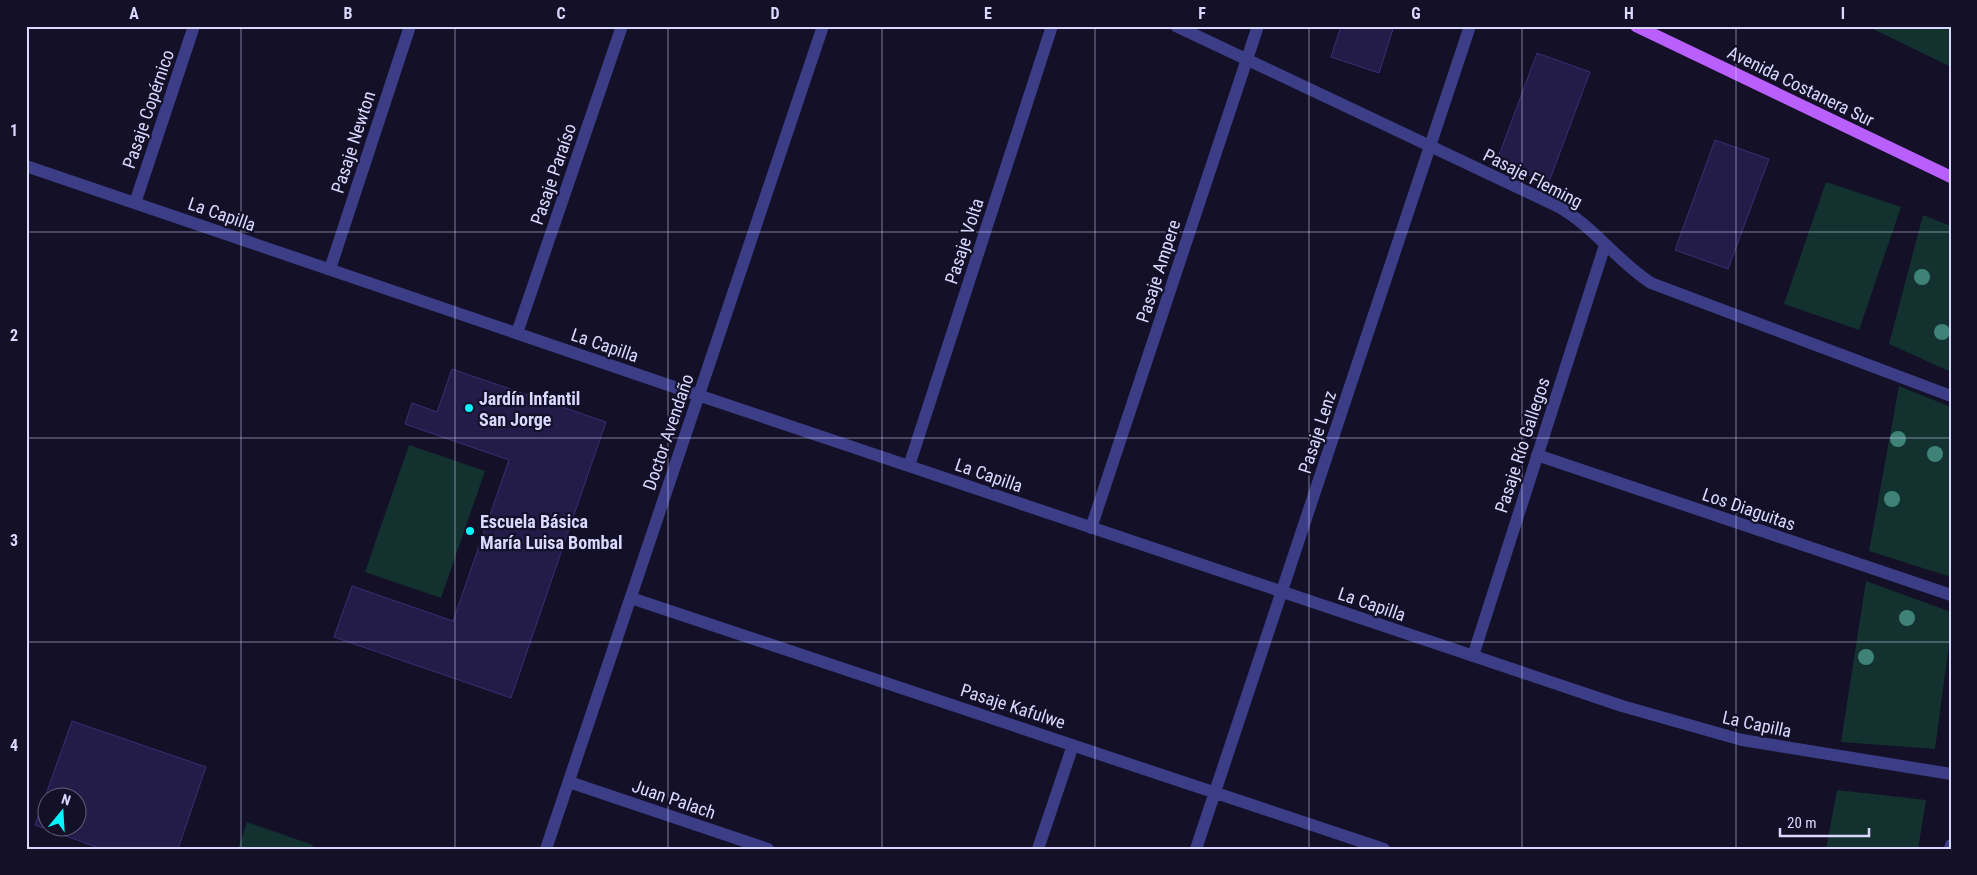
<svg xmlns="http://www.w3.org/2000/svg" width="1977" height="875" font-family="'Roboto Condensed',sans-serif">
<rect width="100%" height="100%" fill="#131028"/>
<path fill="#13322f" d="M1867 26H1951V67Z
M1826 182 1901 207 1859 330 1784 304Z
M1923 215 1951 226V372L1889 344Z
M1899 386 1951 407V577L1869 551Z
M409 445 485 471 441 598 365 572Z
M1866 581 1951 612V630L1935 749 1841 742Z
M1837 790 1926 800 1918 849H1826Z
M247 822 313 845 312 849H238Z"/>
<path fill="#231c49" stroke="#382e75" fill-rule="evenodd" d="M1341 26H1394L1379 73 1331 57Z
M1537 53 1590 72 1549 182 1496 163Z
M1715 140 1769 159 1728 269 1675 250Z
M452 369 606 422 511 698 334 637 352 586 453 621 509 460 405 424 412 403 437 412Z
M72 721 206 767 178 849H102L35 825ZM48 798H78V828H48Z"/>
<g fill="none" stroke-linecap="round" stroke-linejoin="round">
<path stroke="#3b3d87" stroke-width="12" d="M1176 26 1559 207C1594 227 1617 261 1651 283L1951 396
M26 166 680 389 1622 706 1742 740 1951 774
M135 203 194 26
M330 269 410 26
M517 333 622 26
M1537 455 1951 595
M909 466 1052 26
M1091 528 1258 26
M631 598 1384 849
M1473 656 1605 245
M569 782 768 849
M546 849 823 26
M1038 849 1073 745
M1196 849 1470 26
M1950 849 1951 845"/>
<path stroke="#b95ffe" stroke-width="12" d="M1636 26 1951 177"/>
</g>
<g fill="#3e8278">
<circle cx="1922" cy="277" r="8"/>
<circle cx="1942" cy="332" r="8"/>
<circle cx="1898" cy="439" r="8"/>
<circle cx="1935" cy="454" r="8"/>
<circle cx="1892" cy="499" r="8"/>
<circle cx="1907" cy="618" r="8"/>
<circle cx="1866" cy="657" r="8"/>
</g>
<path fill="none" stroke="#dad8ff" stroke-width="1" stroke-opacity="0.55" d="M241 26V849M455 26V849M668 26V849M882 26V849M1095 26V849M1309 26V849M1522 26V849M1736 26V849M26 232H1951M26 438H1951M26 642H1951"/>
<g fill="#05f4fe" stroke="#131028" stroke-width="2">
<circle cx="469" cy="408" r="5"/>
<circle cx="470" cy="531" r="5"/>
</g>
<g text-anchor="middle" dominant-baseline="central" stroke-width="4.5" stroke-linejoin="round" paint-order="stroke">
<g font-size="18" fill="#dad8ff" stroke="#131028">
<text transform="translate(1801 86) rotate(26)">Avenida Costanera Sur</text>
<text transform="translate(148 109) rotate(-71)">Pasaje Copérnico</text>
<text transform="translate(353 142) rotate(-72)">Pasaje Newton</text>
<text transform="translate(553 174) rotate(-71)">Pasaje Paraíso</text>
<text transform="translate(1533 178) rotate(27)">Pasaje Fleming</text>
<text transform="translate(222 214) rotate(19)">La Capilla</text>
<text transform="translate(964 241) rotate(-72)">Pasaje Volta</text>
<text transform="translate(1158 271) rotate(-72)">Pasaje Ampere</text>
<text transform="translate(605 345) rotate(19)">La Capilla</text>
<text transform="translate(668 432) rotate(-71)">Doctor Avendaño</text>
<text transform="translate(1317 432) rotate(-72)">Pasaje Lenz</text>
<text transform="translate(1522 445) rotate(-72)">Pasaje Río Gallegos</text>
<text transform="translate(989 475) rotate(19)">La Capilla</text>
<text transform="translate(1749 509) rotate(19)">Los Diaguitas</text>
<text transform="translate(1372 604) rotate(19)">La Capilla</text>
<text transform="translate(1013 706) rotate(18)">Pasaje Kafulwe</text>
<text transform="translate(1757 724) rotate(12)">La Capilla</text>
<text transform="translate(674 799) rotate(19)">Juan Palach</text>
</g>
<g font-size="18" font-weight="bold" fill="#dad8ff" stroke="#131028" text-anchor="start">
<text x="479" y="398">Jardín Infantil<tspan x="479" dy="21">San Jorge</tspan></text>
<text x="480" y="521">Escuela Básica<tspan x="480" dy="21">María Luisa Bombal</tspan></text>
</g>
</g>
<rect width="1977" height="875" fill="none" stroke="#131028" stroke-width="55"/>
<g transform="translate(62 812) rotate(18)"><circle r="24" fill="#131028" stroke="#63607e"/>
<path d="M0-4L9 19L0 12L-9 19Z" fill="#05f4fe"/>
<text y="-8" font-size="14" font-weight="bold" text-anchor="middle" fill="#dad8ff">N</text>
</g>
<path d="M1780 828v8h89v-8" fill="none" stroke="#dad8ff" stroke-width="2.5"/>
<text x="1787" y="828" font-size="15" fill="#dad8ff" stroke="#131028" stroke-width="4" paint-order="stroke">20 m</text>
<rect x="28" y="28" width="1922" height="820" fill="none" stroke="#dad8ff" stroke-width="2"/>
<g font-size="16" text-anchor="middle" font-weight="bold" fill="#dad8ff">
<text x="134" y="19">A</text>
<text x="348" y="19">B</text>
<text x="561" y="19">C</text>
<text x="775" y="19">D</text>
<text x="988" y="19">E</text>
<text x="1202" y="19">F</text>
<text x="1416" y="19">G</text>
<text x="1629" y="19">H</text>
<text x="1843" y="19">I</text>
<text x="14" y="136">1</text>
<text x="14" y="341">2</text>
<text x="14" y="546">3</text>
<text x="14" y="751">4</text>
</g>
</svg>
